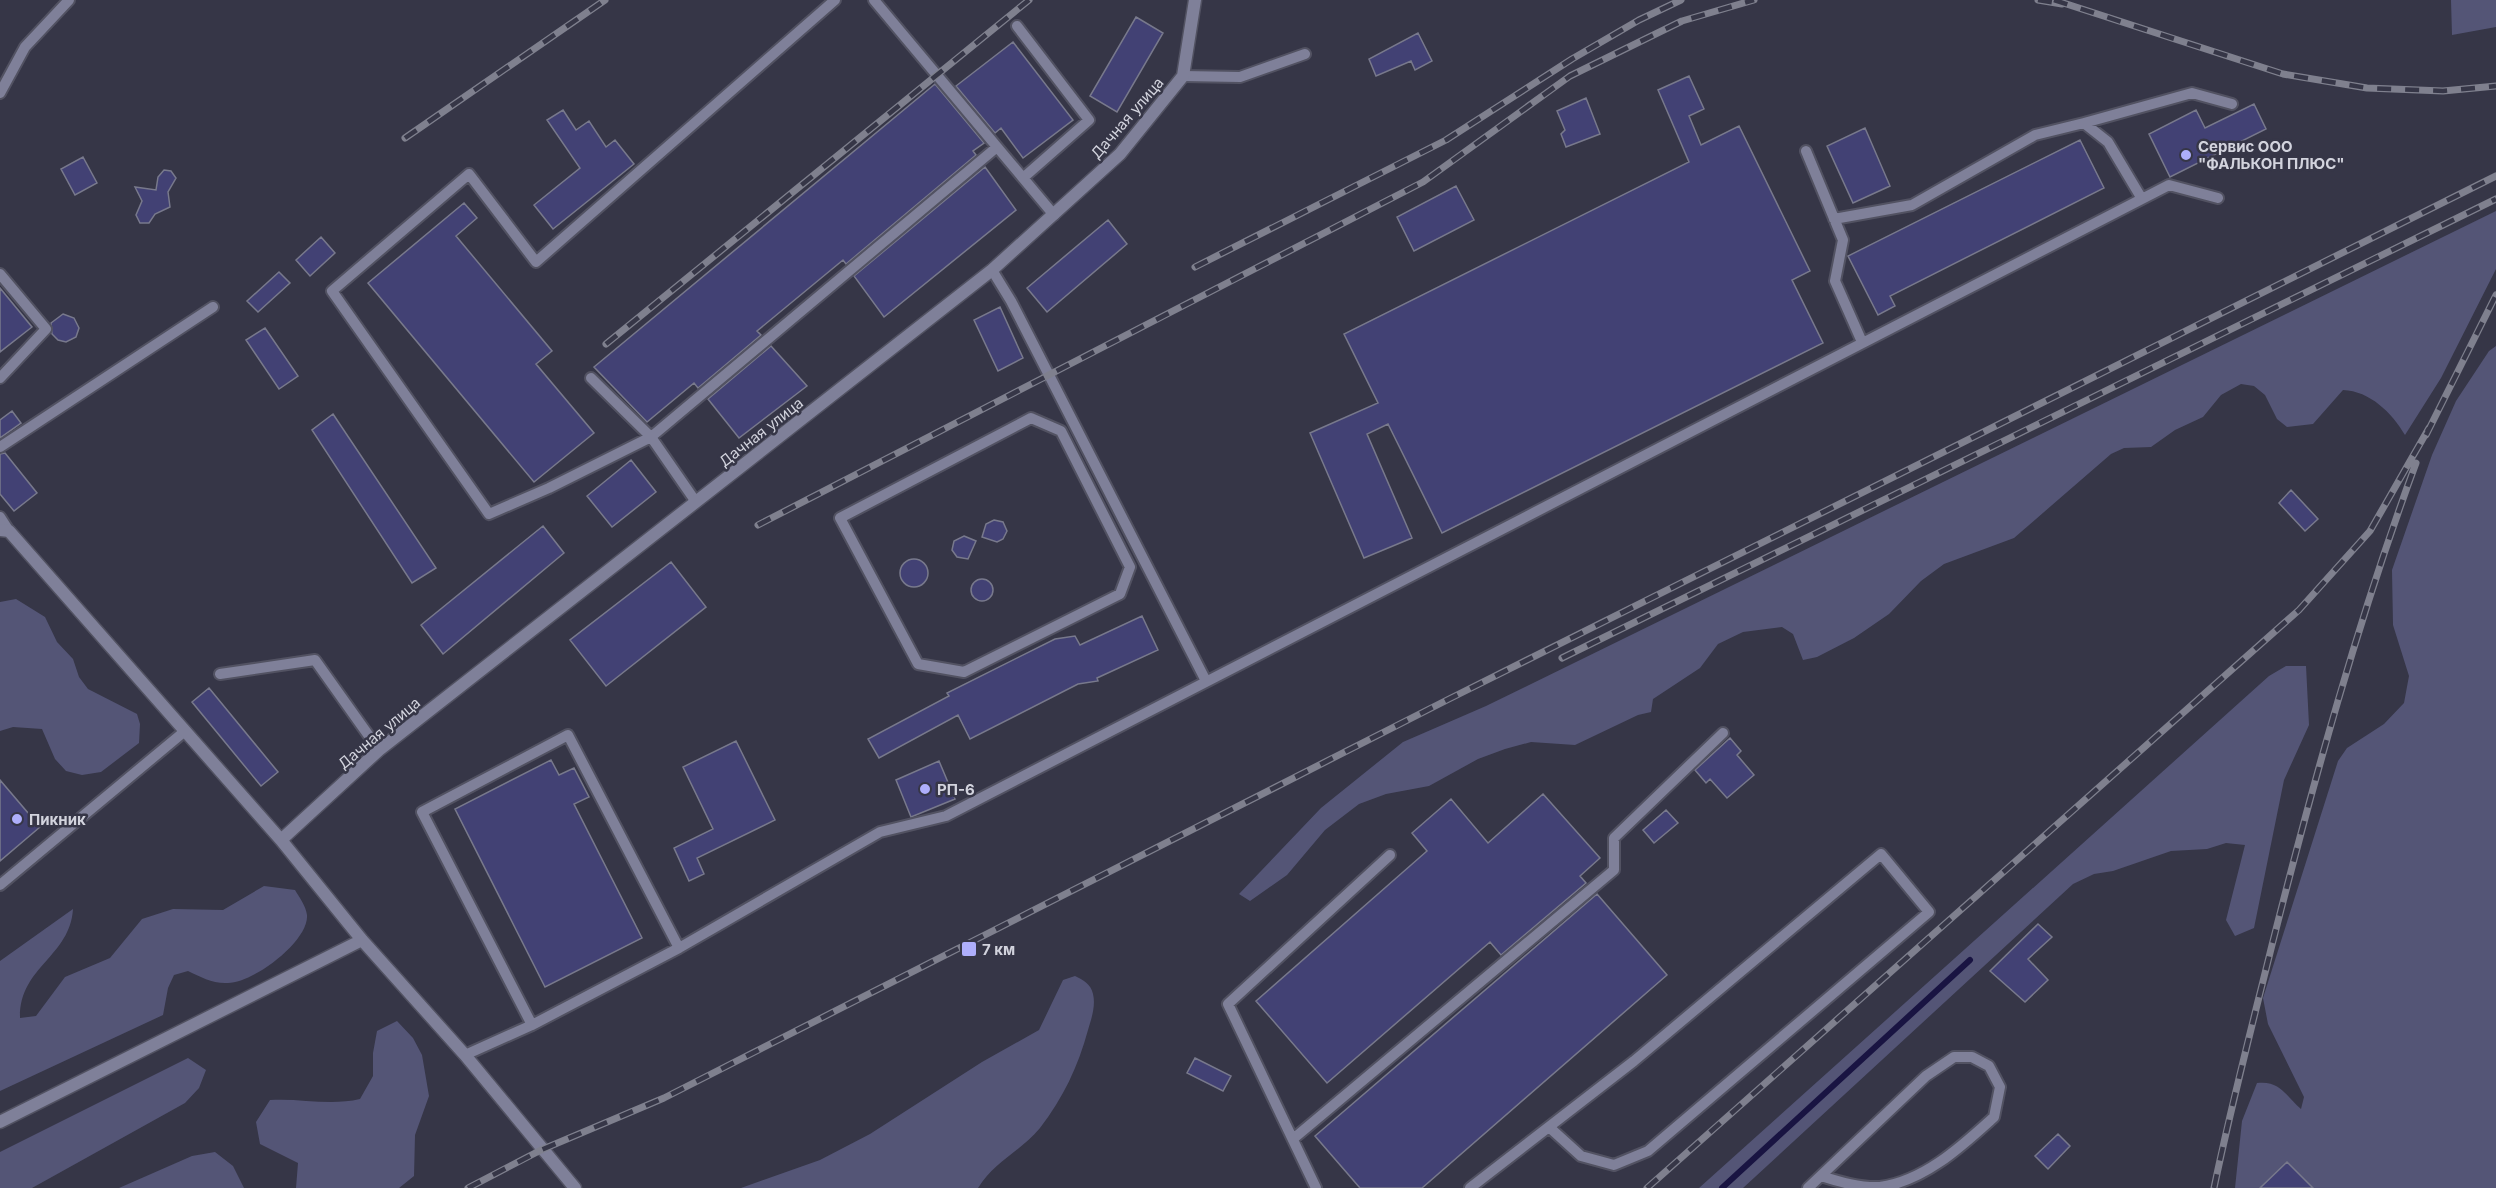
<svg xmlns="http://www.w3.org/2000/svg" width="2496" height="1188" font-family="Inter,sans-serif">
<rect width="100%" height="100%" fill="#363647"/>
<path fill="#545576" d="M2451 0H2496V27L2452 35Z
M2496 211V269L2441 378 2405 435C2392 413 2370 391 2343 390L2313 424 2287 427 2277 419 2265 395 2254 386 2241 384 2221 395 2203 417 2175 430 2151 447 2124 448 2111 454 2014 538 1944 564 1921 581 1889 614 1854 638 1817 657 1803 660 1793 634 1782 627 1743 632 1718 644 1700 668 1653 699 1651 712 1638 715 1575 745 1531 742 1505 749 1478 759 1429 786 1386 794 1359 804 1325 830 1287 875 1250 901 1239 894 1321 808 1403 742 1486 706Z
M2496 346V1188H2235L2242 1121 2257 1083C2280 1080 2286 1096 2301 1109L2304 1097 2268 1024 2263 998 2338 761 2347 748 2384 724 2404 703 2409 676 2393 625 2392 570 2432 455 2456 401 2489 351Z
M16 599 45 617 57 642 73 659 79 677 88 689 137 714 140 724 139 743 101 772 82 775 66 771 55 759 42 729 13 727 0 731V602Z
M2286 666H2306L2309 725 2284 780 2254 928 2235 936 2226 920 2245 845 2226 843 2207 849 2171 851 2113 871 2094 874 2073 884 1743 1188H1699L2269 676Z
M264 886 295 890C299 897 306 906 307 915 309 941 253 983 228 983 213 984 201 977 188 971L174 975 168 988 163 1015 0 1091V961L73 909C70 957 19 967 20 1018L36 1016 65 977 110 958 142 919 173 909 223 910Z
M1075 976C1083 980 1091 984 1093 994 1096 1006 1091 1020 1088 1030 1078 1067 1063 1098 1040 1128 1021 1151 995 1161 978 1188H741L820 1160 870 1134 982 1062 1039 1030 1063 980Z
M397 1021 413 1038 422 1055 429 1096 415 1135 414 1176 399 1188H296L298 1163 260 1144 256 1122 270 1100C300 1098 330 1106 360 1099L373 1076V1053L377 1031Z
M188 1058 206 1070 199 1088 185 1103 32 1188H0V1152Z
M215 1152 233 1166 244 1188H119L192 1156Z"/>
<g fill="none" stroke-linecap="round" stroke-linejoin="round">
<path stroke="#191442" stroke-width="6" d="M1722 1188 1970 960"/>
</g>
<path fill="#424174" stroke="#78798c" stroke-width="1.5" d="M1136 17 1163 33 1117 112 1090 96Z
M1418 33 1432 61 1415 70 1411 61 1376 76 1369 59Z
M1013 42 1073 120 1023 158 1001 128 995 133 956 86Z
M1689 76 1704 109 1689 116 1701 145 1739 126 1810 271 1792 280 1823 343 1442 533 1388 424 1367 434 1412 538 1364 558 1310 433 1378 403 1344 334 1689 162 1658 90Z
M935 84 984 143 973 151 976 155 846 264 843 260 757 331 761 335 698 388 694 383 647 422 594 367Z
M1586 98 1600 134 1566 147 1561 134 1565 130 1557 111Z
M2254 104 2266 129 2170 177 2149 134 2196 110 2205 128Z
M563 110 576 130 589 121 606 147 615 140 634 164 553 229 534 205 580 168 547 120Z
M1865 128 1890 186 1853 203 1827 146Z
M2080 140 2104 188 1890 296 1895 306 1878 315 1848 256Z
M83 157 97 183 75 195 61 169Z
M985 167 1016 210 884 317 854 276Z
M164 170 171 171 176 178 168 192 170 207 155 214 149 223H140L136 215 142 201 135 187 156 190 158 177Z
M1456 186 1474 220 1414 251 1397 217Z
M464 203 477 218 456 236 552 351 536 364 594 433 534 482 368 283Z
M1108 220 1127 244 1047 312 1027 288Z
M321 237 335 253 310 276 296 260Z
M279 272 290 283 258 312 247 301Z
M0 288 32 327 0 352Z
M1000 307 1023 358 998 371 974 320Z
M63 314 74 318 79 328 76 337 66 342 58 340 52 334 51 323Z
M265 328 298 376 279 389 246 340Z
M771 346 807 386 739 438 708 399Z
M12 411 21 423 0 438V420Z
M333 414 436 568 412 583 312 430Z
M5 453 37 493 14 511 0 494V454Z
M631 460 656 492 612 527 587 496Z
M2291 490 2318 519 2305 531 2279 503Z
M994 520 1003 522 1007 531 1003 539 997 542 982 537 986 524Z
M543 526 564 553 443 654 421 625Z
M964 536 976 541 968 559 957 557 952 550 954 541Z
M900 573a14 14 0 1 1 28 0a14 14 0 1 1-28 0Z
M671 562 706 607 606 686 570 640Z
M971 590a11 11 0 1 1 22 0a11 11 0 1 1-22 0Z
M1142 616 1158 650 1097 678 1098 681 1078 684 970 739 958 715 879 758 868 739 949 696 947 693 1055 639 1075 636 1080 645Z
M209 688 278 772 261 786 192 702Z
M1730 738 1741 751 1737 755 1754 775 1727 798 1710 779 1706 783 1695 770Z
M736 741 775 820 697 858 704 874 689 881 674 848 713 829 683 767Z
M551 760 559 775 574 768 589 797 574 804 642 938 545 987 455 809Z
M939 761 955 799 911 817 896 780Z
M0 780 40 827 0 861Z
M1543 794 1600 858 1580 876 1586 883 1501 955 1490 942 1327 1083 1256 1001 1427 851 1412 833 1451 799 1488 843Z
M1666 810 1678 823 1654 843 1643 830Z
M1597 894 1667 975 1422 1188H1360L1315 1136Z
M2038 924 2052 937 2028 959 2048 980 2025 1002 1990 971Z
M1195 1058 1231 1076 1223 1091 1187 1073Z
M2058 1134 2070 1146 2048 1169 2035 1156Z
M2287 1162 2313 1188H2260Z"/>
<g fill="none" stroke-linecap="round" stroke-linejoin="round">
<g stroke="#525262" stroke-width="14">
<path id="service" d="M835 0 536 262 469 174 332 291 489 514 549 488 651 437 997 147
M874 0 1054 215
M1017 26 1089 120 1023 178
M1183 76 1240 77 1305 54
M0 93 25 47 69 0
M2084 123 2192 93 2232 104
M1806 151 1843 240 1835 281 1862 342
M1834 219 1912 205 2035 135 2084 123 2108 142 2142 199
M992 270 1011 301 1206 681
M0 274 46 329 0 378
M591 378 651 437 696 502
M1031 418 1061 431 1130 567 1120 594 964 672 918 664 840 518Z
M0 447 213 307
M0 517 9 531
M220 674 315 660 379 750
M0 885 185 731
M679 948 880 832 946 816 2169 185 2218 198
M465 1055 532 1025 679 948 568 735 422 812 532 1025
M1293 1139 1614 870V838L1723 733
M1316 1188 1228 1004 1390 855
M1470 1188 1634 1061 1881 854 1929 912 1648 1151 1614 1165 1581 1156 1549 1127
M1808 1188 1926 1076 1954 1057H1972L1989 1066 2000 1087 1994 1117C1963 1145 1925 1181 1880 1187 1860 1188 1840 1182 1821 1176"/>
</g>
<g stroke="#525262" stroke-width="15">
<path id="minor" d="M0 530 9 531 281 840 362 940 465 1055 575 1188
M281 840 379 750 992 270 1120 154 1183 76 1195 0
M0 1122 362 940"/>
</g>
<use href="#service" stroke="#7f8099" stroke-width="10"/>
<use href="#minor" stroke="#7f8099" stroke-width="12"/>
<g stroke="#7f808e" stroke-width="7">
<path id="rail" d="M2038 0 2062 4
M2054 0 2283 74 2367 88 2443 91 2496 86
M405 138 605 0
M1195 267 1446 140 1572 59 1639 20 1681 0
M606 344 1029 0
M2426 435 2496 295
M758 525 1423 182 1570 76 1682 21 1754 0
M1562 658 2496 199
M468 1188 541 1150 664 1098 1449 699 2496 176
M1647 1188 2299 610 2370 531 2429 428
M2214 1188C2231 1106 2252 1026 2272 945 2313 783 2358 620 2416 463"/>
</g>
<use href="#rail" stroke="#363647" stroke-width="4.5" stroke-dasharray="14" stroke-linecap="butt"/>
</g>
<g fill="#aeaefb" stroke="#363647" stroke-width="2">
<circle cx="2186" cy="155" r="6"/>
<circle cx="925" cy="789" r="6"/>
<circle cx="17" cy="819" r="6"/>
<rect x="961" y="941" width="16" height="16" rx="3"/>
</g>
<g text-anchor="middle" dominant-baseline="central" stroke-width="5" stroke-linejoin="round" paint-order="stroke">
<g font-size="15" fill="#d2d3dd" stroke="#363647">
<text transform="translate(1127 118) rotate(-49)">Дачная улица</text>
<text transform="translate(761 432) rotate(-38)">Дачная улица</text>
<text transform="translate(379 733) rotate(-40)">Дачная улица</text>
</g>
<g font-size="15" font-weight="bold" fill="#d2d3dd" stroke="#363647" text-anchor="start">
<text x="2198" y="146">Сервис ООО<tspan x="2198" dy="17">"ФАЛЬКОН ПЛЮС"</tspan></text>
<text x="937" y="789">РП-6</text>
<text x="29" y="819">Пикник</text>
<text x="982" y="949">7 км</text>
</g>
</g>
</svg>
